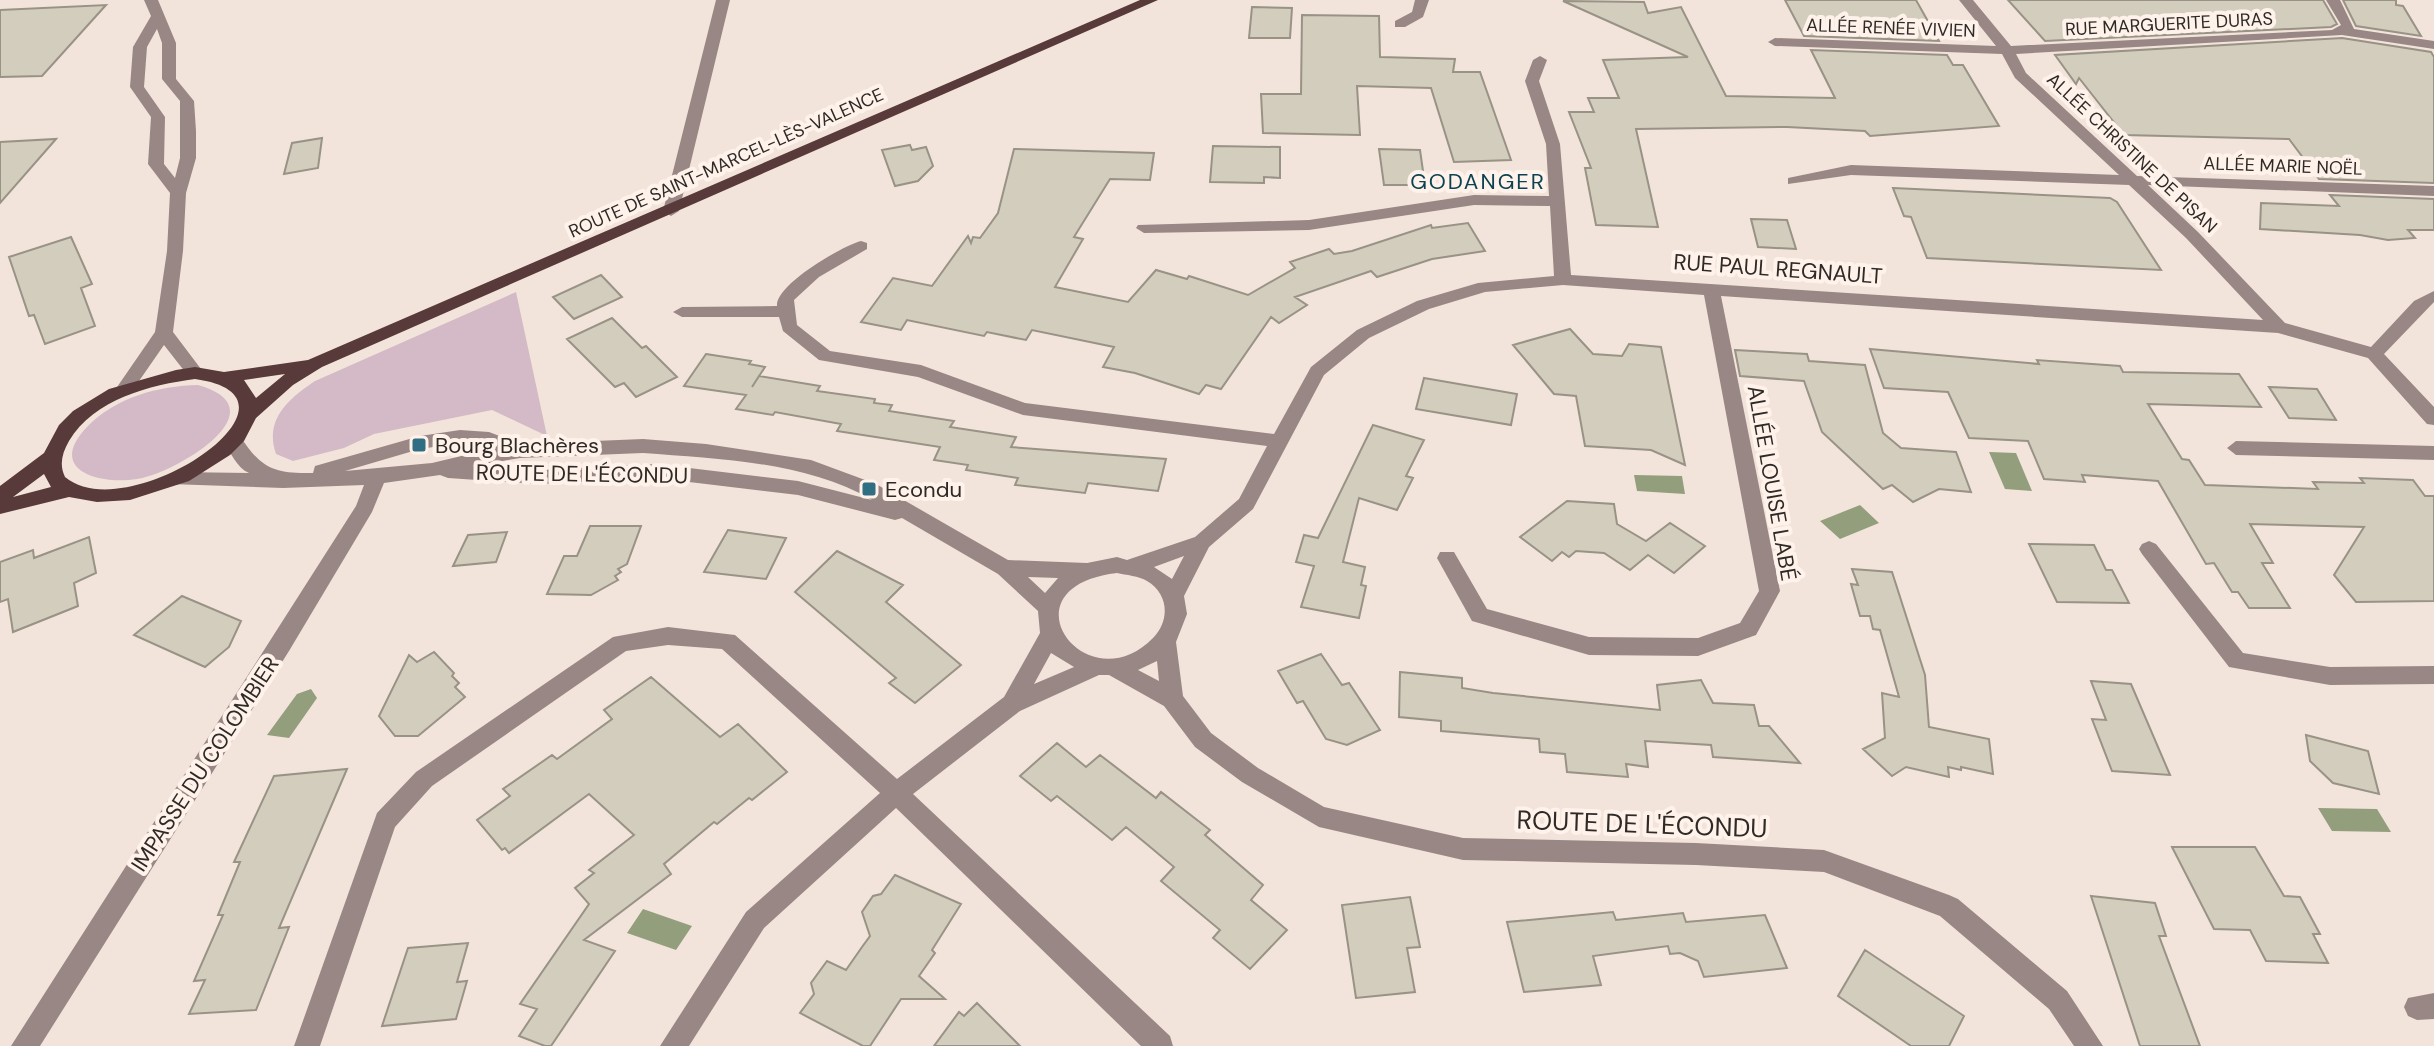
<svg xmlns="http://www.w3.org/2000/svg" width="2434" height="1046" font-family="'DM Sans',sans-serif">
<rect width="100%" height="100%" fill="#f3e4db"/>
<path fill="#d4bac6" d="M516 292 547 436 492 410 374 434 344 448 293 461 276 454C264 420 288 399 315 381Z
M198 385C283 409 176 473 137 479 101 485 45 471 87 427 116 397 158 386 198 385Z"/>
<path fill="#939e7c" d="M1989 452 2016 453 2032 491 2005 489Z
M1634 475 1682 476 1685 494 1637 491Z
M1860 505 1879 523 1840 539 1820 521Z
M311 689 317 698 289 738 267 735 297 694Z
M2318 808 2377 809 2391 832 2332 831Z
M643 909 692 926 676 950 627 933Z"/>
<path fill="#d3cdbe" stroke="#989385" stroke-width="2" d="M1785 0H1916L1939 41 1804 36Z
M2008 0H2323L2337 24 2331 27 2045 41Z
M2343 0H2396V5L2403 6 2421 36 2356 26Z
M1563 1 1644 2 1648 13 1681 7 1726 96 1835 98 1811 50 1947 55 1953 65H1963L1999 126 1870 136 1865 131 1787 127 1636 129 1658 227 1596 225 1585 168H1591L1569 112H1594L1588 98H1619L1603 60 1688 57Z
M106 5 42 76 0 77V10Z
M1252 7 1292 8 1290 38H1249Z
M1302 15 1379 16 1380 57 1455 59 1453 72H1480L1511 160 1454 162 1431 88 1357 86 1360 135 1263 133 1261 94H1301Z
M2342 38 2431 52 2434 57V183L2319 179 2289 139 2124 135 2079 78 2076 84 2055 55Z
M322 138 318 168 284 174 292 143Z
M56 139 0 203V142Z
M910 145 912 150 926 147 933 166 918 181 895 186 882 150Z
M1213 146 1280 147V178L1264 177V183L1210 182Z
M1014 149 1154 153 1150 180 1110 179 1074 237 1083 239 1055 287 1128 302 1156 270 1187 279 1189 276 1248 295 1295 268 1290 262 1329 249 1334 254 1352 251 1431 225 1432 228 1468 223 1485 251 1432 259 1377 277 1371 271 1295 297 1307 305 1279 323 1271 317 1221 389 1206 385 1199 394 1135 373 1103 367 1114 347 1032 330 1026 340 987 332 984 336 907 320 901 330 861 322 893 278 932 286 968 236 971 243 973 237 980 238 998 213Z
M1379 149 1420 150 1425 185H1384Z
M1893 188 2110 198 2117 202 2161 270 1927 258 1911 217 1904 216Z
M2330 195 2434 199V230H2408L2415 238 2388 240 2360 235 2260 229 2261 203 2339 206Z
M1751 219 1787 220 1796 249 1758 247Z
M71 237 92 284 81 288 95 326 45 344 34 315 29 316 9 257Z
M601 275 622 297 574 319 553 297Z
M612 318 642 348 646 346 677 377 636 397 624 383 615 387 567 339Z
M1570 329 1593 354 1622 356 1629 344 1661 347 1685 465 1651 450 1585 446 1576 396 1554 394 1513 345Z
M1870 349 2039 364 2037 360 2120 366 2123 372 2239 374 2261 407 2148 404 2182 459 2189 460 2205 485 2318 489 2313 482 2364 483 2360 478 2413 480 2425 496H2434V601L2356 602 2334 575 2364 527 2250 524 2273 563H2262L2290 608H2249L2238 592H2232L2214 563 2206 564 2158 481 2082 475 2085 482 2044 479 2028 441 1969 438 1948 392 1884 388Z
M1735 350 1807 354 1809 361 1865 365 1883 433 1901 448 1956 452 1971 492 1939 489 1913 502 1892 485 1883 489 1822 432 1804 381 1740 376Z
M706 354 751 361 749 364 765 367 752 387 759 376 820 386 817 391 875 399 874 403 892 405 889 411 954 421 950 427 1016 437 1011 447 1166 459 1158 491 1088 483 1085 493 1015 485 1018 478 966 470 968 465 934 460 940 447 837 431 841 424 775 412 773 415 736 409 746 395 684 386Z
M1424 378 1517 394 1511 425 1416 409Z
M2269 387 2317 389 2336 420 2289 418Z
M1373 425 1424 440 1406 476 1413 478 1397 510 1359 498 1343 562 1365 567 1361 585 1366 586 1359 618 1301 607 1314 566 1296 562 1304 535 1318 538Z
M1567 501 1614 504 1617 524 1646 541 1670 523 1705 546 1674 573 1648 555 1630 570 1604 553 1576 551 1569 557 1562 552 1552 561 1520 537Z
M590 526H641L627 564 618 569 621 572 615 576 618 580 591 595 547 594 564 556H577Z
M728 530 786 538 766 579 704 572Z
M507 532 496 562 453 566 468 535Z
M89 537 96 573 74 583 78 606 13 632 8 599 0 602V562L33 550 34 558Z
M2029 544 2094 545 2106 570H2112L2129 603 2057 602Z
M837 551 903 585 886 602 961 665 915 703 889 683 896 678 795 592Z
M1852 569 1892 572 1925 675 1929 727 1989 739 1993 774 1961 767V770L1948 767 1949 777 1906 767 1892 776 1863 749 1885 738 1882 693 1899 697 1880 630 1873 629 1870 616H1860L1851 584 1858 585Z
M182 596 241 621 229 647 205 667 134 635Z
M434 652 454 673 452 676 459 683 455 687 465 697 418 736H395L379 716 409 655 417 662Z
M1321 654 1342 685 1349 683 1380 730 1347 745 1326 739 1303 701 1297 703 1278 671Z
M1400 672 1462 678V688L1493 693 1660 710 1657 685 1701 680 1713 703 1754 705 1759 726H1769L1800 763 1713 757 1711 745 1645 741 1648 767 1626 764 1628 777 1567 772 1565 754 1540 752 1539 739 1441 731V721L1399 717Z
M651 677 720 737 738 724 787 772 752 800 749 798 717 824 714 822 664 864 671 874 584 940 615 951 551 1046H545L519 1036 537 1009 520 1004 589 904 575 888 594 873 589 870 634 835 589 794 509 853 505 848 502 850 477 820 510 796 503 789 552 755 557 759 612 719 604 710Z
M2091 681 2131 684 2170 775 2112 771 2092 719 2106 720Z
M2306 735 2368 751 2379 794 2333 783 2310 761Z
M1057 743 1086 767 1100 755 1156 798 1161 792 1210 830 1205 835 1263 885 1251 900 1287 930 1250 969 1213 938 1220 930 1161 881 1174 867 1149 846 1126 827 1112 840 1057 796 1051 801 1020 776Z
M347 769 279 928 289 927 256 1010 189 1014 205 980 194 981 223 915H218L240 862H234L274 776Z
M2172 847H2255L2284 896 2300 897 2320 934H2313L2328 963 2266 961 2250 930 2214 929Z
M895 875 961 904 932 950 935 953 919 976 945 999H901L870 1046H863L800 1013 814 994 811 983 827 961 846 970 862 947 870 936 862 912 873 896 881 894Z
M2091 896 2155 903 2166 936H2159L2200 1046H2140Z
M1410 897 1420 947 1407 948 1415 992 1356 998 1342 905Z
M1613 912 1616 920 1683 913 1686 922 1765 915 1787 968 1704 977 1698 961 1680 953 1670 954 1668 946 1593 956 1601 985 1524 992 1507 922Z
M468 943 457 982 467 981 456 1019 382 1026 408 948Z
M1865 950 1964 1016 1949 1046H1911L1838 996Z
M977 1003 1020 1046H934L959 1012 964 1016Z"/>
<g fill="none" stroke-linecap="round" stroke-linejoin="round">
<path fill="#998786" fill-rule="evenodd" d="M144 0H158L176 43V79L194 101 196 131V158L186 193 183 251 173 332 204 373 195 379 189 377 164 345 130 394 124 396 115 390 155 332 167 251 170 193 148 164 151 117 130 87 133 47 151 16ZM157 29 162 43V79L180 101V158L175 178 164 164 165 117 144 87 147 47Z
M716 0H730L679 211 671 216 663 211Z
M1415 0H1429L1423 17 1405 27H1395V21L1412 12Z
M1959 0H1973L2011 46 2332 30 2341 25 2326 0H2340L2354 29 2434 41V49L2342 35 2016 54 2026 73 2137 176 2434 186V196L2148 185 2198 232 2285 323 2371 347 2414 301 2434 291V302L2384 354 2434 407V425L2427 424 2368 358 2278 333 1721 296 1780 591 1756 635 1698 656 1589 655 1472 621 1437 558 1440 552H1454L1487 609 1589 637 1698 638 1740 623 1759 591 1704 295 1563 285 1485 292 1429 309 1369 338 1324 375 1253 509 1209 547 1184 596 1187 614 1176 642 1183 696 1211 733 1258 768 1324 807 1463 838 1696 843 1824 850 1949 895 1958 899 2067 991 2103 1046H2074L2049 1009 1940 916 1824 872 1696 865 1463 860 1319 827 1242 782 1195 747 1164 706 1109 675H1099L1020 711 913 794 1170 1036 1173 1046H1141L896 808 764 928 689 1046H660L746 912 880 793 722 649 668 645 626 651 432 786 395 827 320 1046H294L377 813 416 772 613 637 668 627 735 635 897 779 1004 697 1040 633 1038 611 998 574 902 518 895 520 798 495 656 478 538 484 448 478 440 475 384 483 372 512 289 651 40 1046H11L356 506 364 485 283 488 170 484 167 479 177 472 249 473C237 468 230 452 224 441L226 436H240C261 469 275 474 313 473L315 466 420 436 460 430 489 432 521 444 643 439 706 444 811 460 876 484 1008 560 1087 563 1117 557 1127 560 1195 537 1239 499 1267 446 1023 415 918 377 819 360 783 331 779 317H682L673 312 682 307 777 306C775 285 842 246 861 241L867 243V249L819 277 794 300 797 325 830 351 921 365 1025 403 1274 434 1311 367 1357 330 1417 301 1478 283 1554 276 1550 206 1474 205 1309 230 1144 233 1136 228 1138 225 1309 220 1474 195 1549 196 1546 144 1525 81 1533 60 1540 56 1547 60 1539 81 1560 144 1571 275 2263 320 2186 238 2129 185 1851 175 1788 184V178L1851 165 2119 175 2015 78 2002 54 1775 46 1768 42 1775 38 1996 46ZM460 443 495 448 432 463 345 471 420 449ZM643 453C718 459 805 461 872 500L798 481 656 464 538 470 472 466 520 458ZM1184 556 1172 579 1154 567ZM1117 573C1126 575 1139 576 1147 581 1169 594 1170 621 1153 638 1086 706 999 587 1117 573ZM1028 577 1058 578 1045 593ZM1051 653 1074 667 1034 684ZM1157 661 1159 681 1138 670Z
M2236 441 2434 446V460L2236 455 2227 448Z
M2149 541 2156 544 2243 653 2330 667 2434 666V684L2330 685 2229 667 2142 554 2139 549 2142 544Z
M2434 993V1019L2417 1020 2408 1016 2404 1007 2408 998Z"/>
<path fill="#573a39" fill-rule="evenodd" d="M1140 0H1158L322 367 293 385 256 418 244 441 230 455 189 481 130 500 97 502 69 497 0 514V486L44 453 59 425 73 411 109 389 176 370 195 367 224 372 308 360ZM285 374 256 398 244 380ZM195 379C326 397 128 530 65 477 59 465 62 453 69 441 94 399 150 385 195 379ZM44 474 51 487 13 497Z"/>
</g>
<g fill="#2f6e83" stroke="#fef2ea" stroke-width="3">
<rect x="411" y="437" width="16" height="16" rx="4"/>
<rect x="861" y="481" width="16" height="16" rx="4"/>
</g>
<g text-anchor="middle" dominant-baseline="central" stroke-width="8" stroke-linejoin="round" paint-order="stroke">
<g font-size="18" fill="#2f2a26" stroke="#fef2ea">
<text transform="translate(2169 24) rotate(-3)">RUE MARGUERITE DURAS</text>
<text transform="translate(1891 28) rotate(2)">ALLÉE RENÉE VIVIEN</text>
<text transform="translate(2132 153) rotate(43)">ALLÉE CHRISTINE DE PISAN</text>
<text transform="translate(726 163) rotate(-24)">ROUTE DE SAINT-MARCEL-LÈS-VALENCE</text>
<text transform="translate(2283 166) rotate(2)">ALLÉE MARIE NOËL</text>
</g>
<g font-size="22" letter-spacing="2" fill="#0c4252" stroke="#fef2ea">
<text x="1478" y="181">GODANGER</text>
</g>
<g font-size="22" fill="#2f2a26" stroke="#fef2ea">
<text transform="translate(1778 269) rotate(4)">RUE PAUL REGNAULT</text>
<text transform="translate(582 474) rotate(1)">ROUTE DE L'ÉCONDU</text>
<text transform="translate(1772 483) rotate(80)">ALLÉE LOUISE LABÉ</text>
<text transform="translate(205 764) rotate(-57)">IMPASSE DU COLOMBIER</text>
</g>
<g font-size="22" fill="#2f2a26" stroke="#fef2ea" text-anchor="start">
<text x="435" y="445">Bourg Blachères</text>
<text x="885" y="489">Econdu</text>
</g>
<g font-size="26" fill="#2f2a26" stroke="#fef2ea">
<text transform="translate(1642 824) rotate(2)">ROUTE DE L'ÉCONDU</text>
</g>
</g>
</svg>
